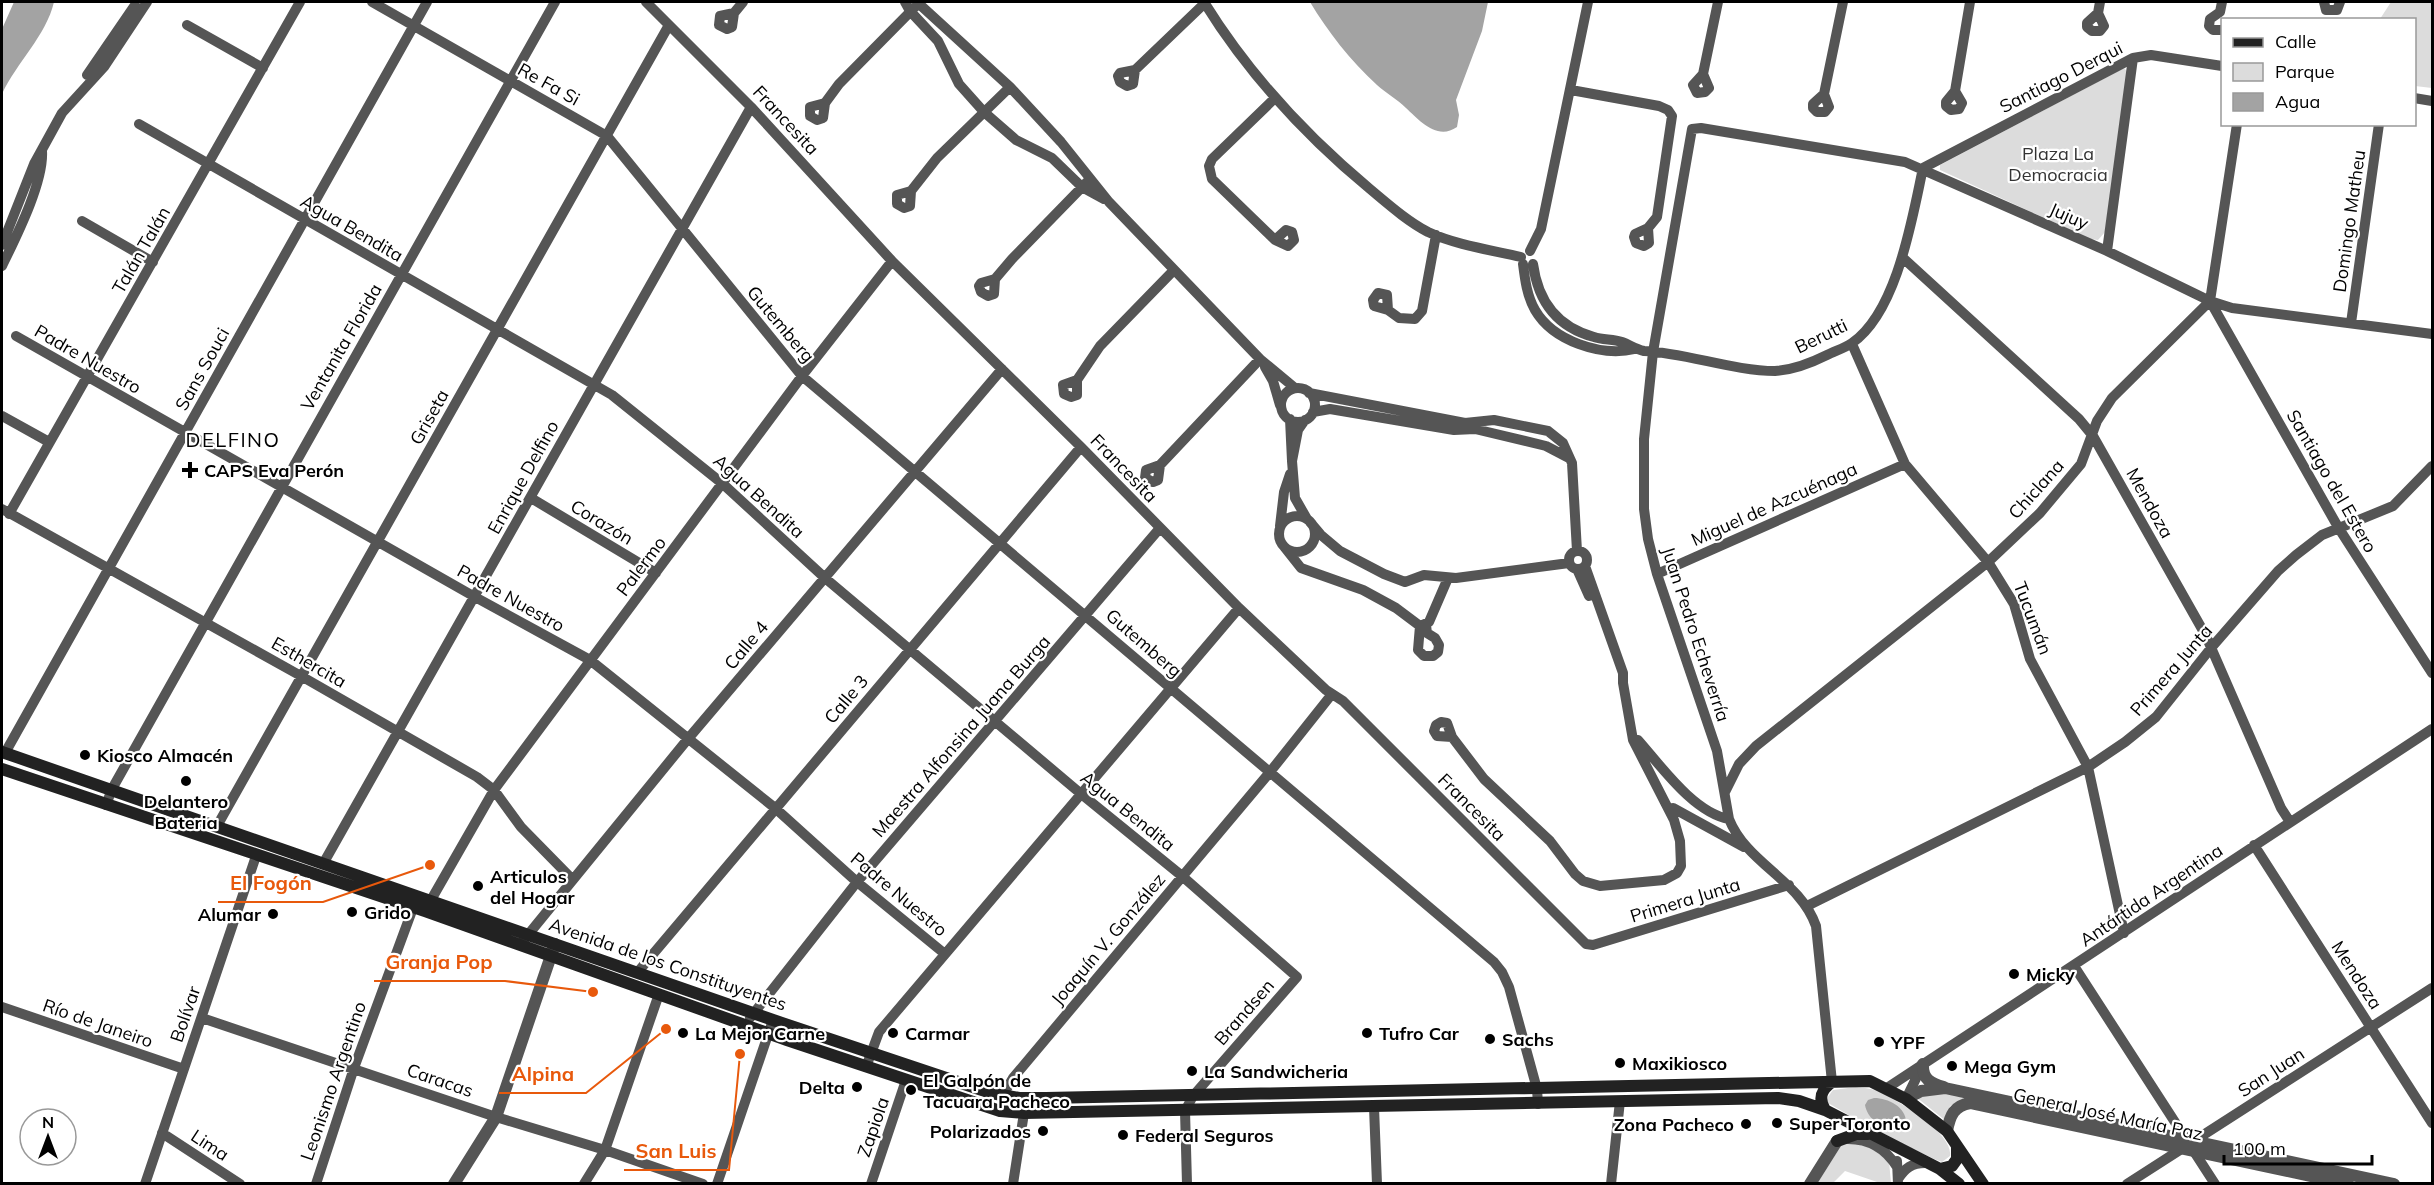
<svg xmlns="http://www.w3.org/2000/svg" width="2434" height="1185" font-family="Mulish,sans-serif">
<rect width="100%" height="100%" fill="#fff"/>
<path fill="#dcdcdc" d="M2391 2H2432V88L2415 86 2414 20 2380 19Z
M2124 68 2127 71 2105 232 2098 240 2090 239 1940 170V165Z
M1856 1087C1864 1088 1872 1088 1879 1092 1897 1100 1954 1133 1950 1156L1942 1162 1934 1159 1873 1129 1828 1103 1827 1098 1833 1090Z
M1939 1092 2158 1137 1963 1099 1950 1106 1946 1121 1916 1097Z
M1848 1141 1863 1142 1889 1161 1891 1183H1880L1845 1171 1833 1183 1817 1184 1842 1144Z"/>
<path fill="#a3a3a3" d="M14 2H54C46 36 17 62 2 94V29Z
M1310 2H1488L1482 31 1456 100 1459 115 1457 127C1437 141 1419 120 1406 108 1397 99 1386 93 1377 85 1350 60 1328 32 1310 2Z
M1874 1098C1889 1098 1908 1108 1906 1125 1890 1136 1868 1122 1865 1105L1868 1100Z"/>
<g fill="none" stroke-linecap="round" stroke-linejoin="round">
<path stroke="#555" stroke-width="10" d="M372 2 607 136 802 376 1494 962 1502 972 1509 987 1537 1089 1538 1104
M646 2 751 107 892 261 1081 447 1239 608 1326 690 1343 701 1586 944 1593 945 1789 885
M905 2 910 11 938 41 959 84 984 112 1016 140 1052 158 1082 187 1104 199
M917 2 1010 87 1061 142 1109 202 1260 359 1295 388
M1204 2C1248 73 1305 135 1370 189 1388 204 1407 221 1428 232 1456 245 1491 250 1521 257
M2222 2 2220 12 2210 19 2209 26 2213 30H2222
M2324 2 2326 10H2337L2340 2
M734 13 720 16 719 25 727 29 732 27 734 13 743 2
M2098 13 2104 26 2100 31H2092L2087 27V23L2098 13 2100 2
M187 25 263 68
M1135 70 1133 84 1127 86 1120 82 1118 76 1120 73 1135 70 1205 3
M1703 74 1709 88 1705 92 1697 93 1693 85 1703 74 1718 2
M87 75 135 5
M1571 90 1659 106 1668 110 1672 116 1657 217 1648 228 1635 234 1634 237 1636 243 1644 246 1649 243 1648 228
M1955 91 1962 103 1959 109 1951 110 1946 106V102L1955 91 1970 2
M1824 94 1829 107 1825 112H1817L1813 108V104L1824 94 1843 2
M2414 98 2432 101
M1274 99 1212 159 1209 166 1212 179 1275 240 1288 246 1294 240 1292 232 1286 230 1275 240
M825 103 810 107V116L817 120 823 118 825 103 839 84 915 7
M139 124 612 395 723 484 825 578 1080 793 1182 876 1297 977 1193 1096 1185 1111 1187 1184
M911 191 897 195V204L904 208 910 206 911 191 937 158 1010 87
M82 221 153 262
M2 245 34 164 62 113 104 67 147 2
M1530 251 1541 229 1588 2
M2107 251 2133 58
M1902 257 2079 419 2093 436 2206 636 2281 808 2290 822
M1523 264C1525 280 1527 296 1535 310 1553 341 1601 357 1635 349
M1533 264C1538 302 1557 327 1594 337 1603 340 1613 339 1622 342 1630 345 1635 349 1644 351 1686 353 1734 371 1775 371 1793 370 1811 363 1827 355 1835 351 1845 348 1852 343 1897 312 1912 219 1923 168L2133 58 2151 55 2222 66
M2 266C16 237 44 182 42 151
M995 279 981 283 979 286 981 292 988 296 994 294 995 279 1012 259 1087 182
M2210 301 2338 527 2432 673
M1388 310 1387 295 1378 293 1373 300 1374 306 1388 310 1399 318 1415 319 1422 311 1436 235
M2351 323 2379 124
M16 336 475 597 590 660 775 808 857 882 945 954
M1852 344 1905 464 1988 562 2014 604 2030 659 2088 767 2124 933
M1265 367 1273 381 1280 405
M1077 380 1063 385 1064 394 1071 397 1077 395V380L1100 346 1174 270
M1281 405a17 17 0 1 1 34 0a17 17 0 1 1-34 0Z
M1309 393 1465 423 1494 420 1548 431 1563 443 1572 463 1577 551
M1313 412 1330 409 1454 430 1475 429 1546 446 1569 458
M2 416 49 442
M1290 419 1292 461 1298 430 1305 420
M1292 461 1295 498 1307 519
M1160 465 1158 480 1153 482 1145 478 1146 470 1160 465 1260 359
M531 498 656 573
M2 509 301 676 477 777 494 790 521 827 572 879
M9 514 300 2
M1279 534a18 18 0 1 1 36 0a18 18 0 1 1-36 0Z
M1310 522 1321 535 1340 551 1384 574 1405 582 1424 575 1456 578 1569 563
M1280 526 1284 492 1290 474
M1282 544 1301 568 1363 590 1396 608 1420 626 1429 622 1448 578
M1569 560a9 9 0 1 1 18 0a9 9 0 1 1-18 0Z
M1577 569 1589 596
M1657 574 1905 464
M1420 626 1418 650 1424 656H1433L1438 652 1439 645 1435 638 1427 633 1426 625
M1452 737 1437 736 1434 731 1436 725 1441 722 1447 723 1452 737 1484 779 1550 841 1575 874 1583 881 1600 886 1664 880 1677 873 1681 866 1680 841 1674 820 1633 740 1623 683V673L1585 566
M1638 740C1661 766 1694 813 1729 819
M5 753 427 2
M1725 792 1739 764 1756 746 1988 562 2040 513 2081 464 2097 421 2112 398 2210 301 2237 124
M106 805 112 789 555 2
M1673 808 1744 847
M217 826 669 25
M2254 845 2432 1123
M323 864 751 107
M1807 906 2088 767 2125 742 2156 717 2211 648 2278 571 2296 555 2322 535 2393 506 2432 466
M523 941 687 740 1002 369
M2074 966 2215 1184
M637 973 1081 447
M2 1007 184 1069
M202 1018 496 1117 605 1150 703 1184
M750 1018 857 882 1160 528
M866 1067 879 1032 1239 608
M1832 1082 1816 926C1800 880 1747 864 1729 819L1717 751 1657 574 1648 539 1644 509V439L1653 352 1692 129 1701 128 1905 162 2107 251 2210 301 2232 308 2432 334
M1887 1088 2432 729
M1003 1095 1013 1078 1270 772 1332 694
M1906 1099 1923 1064
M1374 1107 1377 1184
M162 1133 240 1184
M1848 1139C1869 1139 1886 1149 1897 1167
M1897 1161 1898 1184
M1898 1179C1905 1168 1912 1163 1925 1163
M145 1184 256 856
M316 1184 354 1068 413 908 431 900 494 790 802 376 892 261
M584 1184 605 1150 659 994
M717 1184 773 1020
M871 1184 906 1080
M1013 1184 1024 1113
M1611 1184 1620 1101
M2127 1184 2432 988"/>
<path stroke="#555" stroke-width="12" d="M1923 1064C1922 1079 1931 1084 1944 1087
M1906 1099 1921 1091 1945 1088 2394 1184
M1947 1131C1950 1115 1954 1106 1970 1103L2348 1184
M454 1184 496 1117 555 944
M1810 1184 1837 1141"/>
<path stroke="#222" stroke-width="12" d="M2 752 773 1020 991 1093 1019 1098H1046L1870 1081 1906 1099 1947 1131 1983 1184
M2 769 425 911 787 1040 1000 1111 1024 1113 1778 1098 1799 1101 1825 1110 1940 1169 1959 1184
M1825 1110C1818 1098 1821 1090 1832 1082
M1837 1141 1856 1134H1868
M1940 1169 1952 1166 1957 1159V1146"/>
</g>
<g fill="#000" stroke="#fff" stroke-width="2">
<path d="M187 461h6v6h6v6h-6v6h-6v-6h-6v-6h6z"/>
<circle cx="85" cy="755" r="6"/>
<circle cx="186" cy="781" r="6"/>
<circle cx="478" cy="886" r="6"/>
<circle cx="352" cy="912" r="6"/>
<circle cx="273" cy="914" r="6"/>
<circle cx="2014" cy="974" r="6"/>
<circle cx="683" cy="1033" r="6"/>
<circle cx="893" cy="1033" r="6"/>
<circle cx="1367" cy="1033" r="6"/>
<circle cx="1490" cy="1039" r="6"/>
<circle cx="1879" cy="1042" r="6"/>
<circle cx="1620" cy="1063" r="6"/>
<circle cx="1952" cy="1066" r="6"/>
<circle cx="1192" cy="1071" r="6"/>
<circle cx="857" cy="1087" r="6"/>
<circle cx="911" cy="1090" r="6"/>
<circle cx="1777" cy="1123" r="6"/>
<circle cx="1746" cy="1124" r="6"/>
<circle cx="1043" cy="1131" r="6"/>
<circle cx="1123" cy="1135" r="6"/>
</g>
<g text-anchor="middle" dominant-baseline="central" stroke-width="4.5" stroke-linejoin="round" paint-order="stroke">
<g font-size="18" fill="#000" stroke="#fff">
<text transform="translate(2061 77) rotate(-27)">Santiago Derqui</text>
<text transform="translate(549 84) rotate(29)">Re Fa Si</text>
<text transform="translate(786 120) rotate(47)">Francesita</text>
<text transform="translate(2069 216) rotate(24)">Jujuy</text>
<text transform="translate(2349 221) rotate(-82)">Domingo Matheu</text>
<text transform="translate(352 228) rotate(30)">Agua Bendita</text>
<text transform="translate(141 250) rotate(-60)">Talán Talán</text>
<text transform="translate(781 324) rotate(50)">Gutemberg</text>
<text transform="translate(1821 336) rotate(-26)">Berutti</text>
<text transform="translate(341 347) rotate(-60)">Ventanita Florida</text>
<text transform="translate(88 359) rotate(30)">Padre Nuestro</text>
<text transform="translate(202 369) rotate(-61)">Sans Souci</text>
<text transform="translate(429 417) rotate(-61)">Griseta</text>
<text transform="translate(1124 468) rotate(46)">Francesita</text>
<text transform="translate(523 477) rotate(-61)">Enrique Delfino</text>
<text transform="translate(2332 481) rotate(60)">Santiago del Estero</text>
<text transform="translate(2036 489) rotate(-48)">Chiclana</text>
<text transform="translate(759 496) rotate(42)">Agua Bendita</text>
<text transform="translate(2150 503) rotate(61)">Mendoza</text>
<text transform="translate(1774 504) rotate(-24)">Miguel de Azcuénaga</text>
<text transform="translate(602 522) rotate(31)">Corazón</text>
<text transform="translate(641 566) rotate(-53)">Palermo</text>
<text transform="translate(511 598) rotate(29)">Padre Nuestro</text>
<text transform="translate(2033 618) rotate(69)">Tucumán</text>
<text transform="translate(1696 634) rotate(72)">Juan Pedro Echeverría</text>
<text transform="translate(1144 643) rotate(41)">Gutemberg</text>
<text transform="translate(746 645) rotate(-50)">Calle 4</text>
<text transform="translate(309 662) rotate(30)">Esthercita</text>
<text transform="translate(2171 670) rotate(-49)">Primera Junta</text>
<text transform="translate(846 699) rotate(-50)">Calle 3</text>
<text transform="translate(961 736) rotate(-49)">Maestra Alfonsina Juana Burga</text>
<text transform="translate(1472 807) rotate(45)">Francesita</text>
<text transform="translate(1128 811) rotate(39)">Agua Bendita</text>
<text transform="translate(899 894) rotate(40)">Padre Nuestro</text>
<text transform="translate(2151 895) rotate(-34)">Antártida Argentina</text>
<text transform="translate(1685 900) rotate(-17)">Primera Junta</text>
<text transform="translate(1108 939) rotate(-50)">Joaquín V. González</text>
<text transform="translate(668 964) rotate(19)">Avenida de los Constituyentes</text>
<text transform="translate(2357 975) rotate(57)">Mendoza</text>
<text transform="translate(1244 1012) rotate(-49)">Brandsen</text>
<text transform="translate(185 1014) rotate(-71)">Bolívar</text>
<text transform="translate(98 1023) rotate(19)">Río de Janeiro</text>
<text transform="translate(2271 1072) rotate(-33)">San Juan</text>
<text transform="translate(440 1080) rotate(19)">Caracas</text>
<text transform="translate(333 1081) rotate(-71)">Leonismo Argentino</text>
<text transform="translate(2108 1114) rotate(12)">General José María Paz</text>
<text transform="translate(873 1127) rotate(-71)">Zapiola</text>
<text transform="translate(210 1145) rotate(33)">Lima</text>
</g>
<g font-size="18" fill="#333" stroke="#fff">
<text x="2058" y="153">Plaza La<tspan x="2058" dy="21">Democracia</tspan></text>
</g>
<g font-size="18" font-weight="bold" fill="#000" stroke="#fff" text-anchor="start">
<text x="204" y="470">CAPS Eva Perón</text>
<text x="97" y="755">Kiosco Almacén</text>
<text x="186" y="801" text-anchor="middle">Delantero<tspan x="186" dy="21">Bateria</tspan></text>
<text x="490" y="876">Articulos<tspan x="490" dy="21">del Hogar</tspan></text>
<text x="364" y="912">Grido</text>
<text x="261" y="914" text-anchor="end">Alumar</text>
<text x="2026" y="974">Micky</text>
<text x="695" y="1033">La Mejor Carne</text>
<text x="905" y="1033">Carmar</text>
<text x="1379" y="1033">Tufro Car</text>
<text x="1502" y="1039">Sachs</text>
<text x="1891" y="1042">YPF</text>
<text x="1632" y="1063">Maxikiosco</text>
<text x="1964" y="1066">Mega Gym</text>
<text x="1204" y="1071">La Sandwicheria</text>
<text x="923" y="1080">El Galpón de<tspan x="923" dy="21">Tacuara Pacheco</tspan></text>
<text x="845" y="1087" text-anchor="end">Delta</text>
<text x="1789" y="1123">Super Toronto</text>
<text x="1734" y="1124" text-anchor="end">Zona Pacheco</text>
<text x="1031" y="1131" text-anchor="end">Polarizados</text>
<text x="1135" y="1135">Federal Seguros</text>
</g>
<g font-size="20" letter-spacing="1.5" fill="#000" stroke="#fff">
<text x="233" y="439">DELFINO</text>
</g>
</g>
<path fill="none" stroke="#e8590c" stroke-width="2" d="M430 865L323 902H218M593 992L505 981H374M666 1029L586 1093H499M740 1054L729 1170H624"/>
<g fill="#e8590c" stroke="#fff" stroke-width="2">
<circle cx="430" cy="865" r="6"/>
<circle cx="593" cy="992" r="6"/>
<circle cx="666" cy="1029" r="6"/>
<circle cx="740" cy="1054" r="6"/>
</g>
<g font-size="20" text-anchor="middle" font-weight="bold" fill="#e8590c" stroke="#fff" stroke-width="4.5" stroke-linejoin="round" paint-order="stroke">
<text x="271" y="890">El Fogón</text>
<text x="439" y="969">Granja Pop</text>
<text x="543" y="1081">Alpina</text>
<text x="676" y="1158">San Luis</text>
</g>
<rect width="2434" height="1185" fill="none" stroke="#000000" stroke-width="6"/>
<rect x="2221" y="18" width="195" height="108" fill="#ffffff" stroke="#999999" stroke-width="1.5"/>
<rect x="2233" y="38" width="30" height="9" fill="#222222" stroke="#999999" stroke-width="1.5"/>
<text x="2275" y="48" font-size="18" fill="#000000">Calle</text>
<rect x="2233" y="63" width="30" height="18" fill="#dcdcdc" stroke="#999999" stroke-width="1.5"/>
<text x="2275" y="78" font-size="18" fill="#000000">Parque</text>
<rect x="2233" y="93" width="30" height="18" fill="#a3a3a3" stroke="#999999" stroke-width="1.5"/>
<text x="2275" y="108" font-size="18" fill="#000000">Agua</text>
<g transform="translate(48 1137)"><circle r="28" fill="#ffffff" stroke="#999999" stroke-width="1.5"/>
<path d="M0-4.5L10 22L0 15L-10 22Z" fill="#000000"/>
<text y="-9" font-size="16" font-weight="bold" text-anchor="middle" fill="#000000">N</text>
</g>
<path d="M2224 1155v9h148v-9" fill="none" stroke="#000000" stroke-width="3"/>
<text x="2233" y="1155" font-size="18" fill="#000000" stroke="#ffffff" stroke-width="4.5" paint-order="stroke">100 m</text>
</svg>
